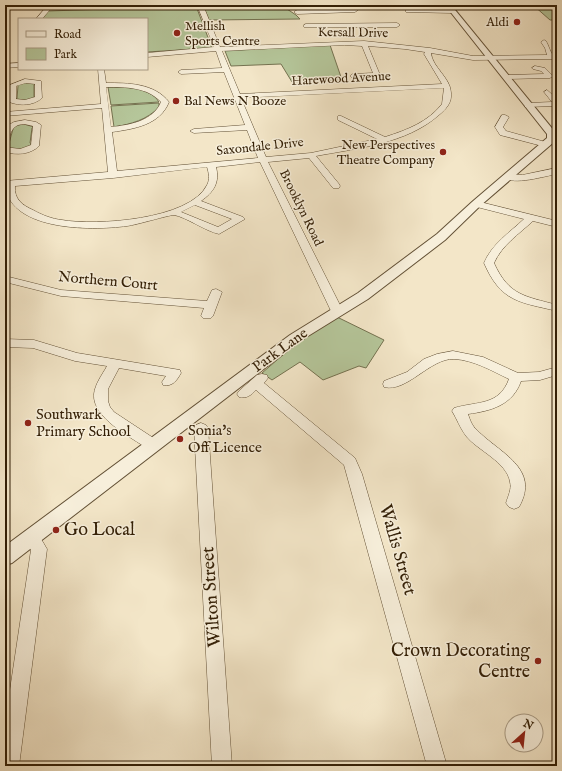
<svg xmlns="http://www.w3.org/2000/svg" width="562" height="771" font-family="'IM FELL English',serif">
<rect width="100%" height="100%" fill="#f3e6c8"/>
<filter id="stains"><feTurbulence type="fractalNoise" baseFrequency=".005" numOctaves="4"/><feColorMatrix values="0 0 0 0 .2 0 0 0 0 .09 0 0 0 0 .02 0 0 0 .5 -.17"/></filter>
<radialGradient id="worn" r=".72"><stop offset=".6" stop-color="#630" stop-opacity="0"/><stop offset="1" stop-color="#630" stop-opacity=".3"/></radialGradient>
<path fill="#b5c69a" stroke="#747250" d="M203 5H281L296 15 300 19 209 20Z
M533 5H557V20H550Z
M196 6 212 48 147 52V19H42L48 11Z
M330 45 342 80 292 82 281 64 231 66 225 51Z
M26 82 36 84 34 85V97L35 98 30 101 16 99 17 98 18 86 17 85Z
M108 87C124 87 149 86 159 102L111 105Z
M159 103V107C147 120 131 124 114 127L111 106Z
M24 124 34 127 32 128 30 143 32 144C25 150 16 151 8 147L13 129 11 128 17 125Z
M337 317 384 340 366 368 359 366 323 380 300 362 272 380 262 373 300 340Z"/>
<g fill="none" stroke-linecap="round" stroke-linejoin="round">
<g stroke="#635136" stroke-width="1">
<path id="minor" d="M5 5H23L5 8Z
M48 5H54L42 19H36Z
M197 5H203L220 47 364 41 430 48 473 56 547 55 545 48 541 42 544 40 546 41C549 46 550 52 553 55H557V59L473 60 431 53C432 67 451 78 451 93 452 103 446 109 439 115 406 144 358 148 316 156L339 184 340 186 339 188H333L309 158 268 162 343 311 341 313H333L331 311 260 162 216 167C220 182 214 192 201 201L243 217 245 219 219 234C205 231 186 217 174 215 169 215 136 225 127 226 90 231 5 231 5 181L108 172 102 108 5 116V112L101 104 98 69H104L106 83C128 83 154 83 169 102 160 125 134 129 112 132L117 171 258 158 247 130 194 133 190 131 194 129 245 125 224 72 181 74 178 72 181 70 222 68 216 51 147 57V53L214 47ZM345 45 362 46 373 73 353 74 351 75V77H377L380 75 368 46 405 49 425 52 424 54 442 84 240 94 222 51ZM106 87C126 87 147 87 161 102 153 121 130 125 111 127ZM444 88 442 104C428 122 407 130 385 137L341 116H338V120L377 139 311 153 266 157 241 98ZM207 167C209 173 210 180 207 185 190 220 95 226 62 220 52 219 42 215 33 210 22 205 14 199 15 186L113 178ZM195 205 232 219 218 227 181 212Z
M357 9 358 10 355 12 297 14 294 12 297 10Z
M408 9H452L455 11 452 13 406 12V10Z
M306 24 397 23 400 25 397 27H304V25Z
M19 63V67L5 68V64Z
M535 66 545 68 553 76 550 78 506 79 503 77 506 75 544 74 541 71 533 69 532 68Z
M25 79 41 81 42 98C33 106 20 106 9 102L10 85ZM26 83 35 84V97L25 100 16 99V86Z
M547 90 557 99V106L525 107V103H528L552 102 544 92Z
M502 115H505L509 117 503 127 506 131 549 143 550 145 546 147 500 135 495 127Z
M25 120 36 122 41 125 39 146C30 155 16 155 5 152V147L20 149 31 145 33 126C19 122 12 125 9 139L5 141V127L14 122Z
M557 168V174C545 176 513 186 504 177L508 174 522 175Z
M476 201 557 221V227L533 221C519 234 502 245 494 263 509 296 525 296 557 305V311C519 302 501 302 484 263 492 244 509 233 524 219L473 206 471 204 473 202Z
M5 276 61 290 207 301 212 290 216 289 222 292 213 316 211 318H203L201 316 204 308 61 296 5 282Z
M5 339 34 340 77 353 180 370 181 373C177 380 173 387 163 385L162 382 166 376 119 368 108 389V401L110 407 114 412 158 441 160 445 158 449 153 450 148 449C131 437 92 418 94 394 95 384 102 375 107 366L75 361 33 348 5 347Z
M453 351 483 357 518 373 539 372 557 367V375L540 380 521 381C513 405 491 411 468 414 470 420 472 426 477 430 499 453 541 468 519 507L514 509 509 507 506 503C508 496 512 489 510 482 507 462 477 450 466 436 460 428 457 419 452 411L454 408C478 401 499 406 509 379 492 371 474 360 454 359 430 358 407 393 384 387L383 384 384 381 407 372 424 359 437 354Z
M262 374 267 375 268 378 264 383 355 458 362 474 447 766H427L344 465 256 390C251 395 247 399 239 397L237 394 239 391 257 375Z
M201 423 206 425 208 428 232 766H212L194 428 196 425Z
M31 531 37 532 47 549 19 766H5V723L31 550 23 537 25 532Z"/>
</g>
<g stroke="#635136" stroke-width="2">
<path id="tertiary" d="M445 5H451L555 132 557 138 554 142 480 206 445 240 368 299 300 341 12 563 5 565V546L290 335 358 293 437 234 472 202 547 138V134Z"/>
</g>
<use href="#minor" fill="#f7efdb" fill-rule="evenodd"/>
<use href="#tertiary" fill="#f7efdb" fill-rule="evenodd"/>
</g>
<g fill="#8f2418" stroke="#f7efdb" stroke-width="1.5">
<circle cx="517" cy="22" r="4"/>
<circle cx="177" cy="33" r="4"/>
<circle cx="176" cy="101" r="4"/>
<circle cx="443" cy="152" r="4"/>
<circle cx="28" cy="423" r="4"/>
<circle cx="180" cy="439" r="4"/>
<circle cx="56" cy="530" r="4"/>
<circle cx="538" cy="661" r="4"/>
</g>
<g text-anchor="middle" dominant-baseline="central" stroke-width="3" stroke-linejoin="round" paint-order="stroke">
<g font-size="13" fill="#331f06" stroke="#f7efdb" text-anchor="end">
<text x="509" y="22">Aldi</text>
<text x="185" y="26" text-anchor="start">Mellish<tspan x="185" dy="15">Sports Centre</tspan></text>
<text x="184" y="101" text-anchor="start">Bal News N Booze</text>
<text x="435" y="145">New Perspectives<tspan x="435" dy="15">Theatre Company</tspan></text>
</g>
<g font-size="13" fill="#331f06" stroke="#f7efdb">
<text transform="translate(353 33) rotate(1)">Kersall Drive</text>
<text transform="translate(341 79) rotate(-3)">Harewood Avenue</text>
<text transform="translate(260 147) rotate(-6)">Saxondale Drive</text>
<text transform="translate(301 208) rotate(64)">Brooklyn Road</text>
</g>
<g font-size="15" fill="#331f06" stroke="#f7efdb">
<text transform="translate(108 281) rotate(5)">Northern Court</text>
<text transform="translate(280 350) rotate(-36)">Park Lane</text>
</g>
<g font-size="15" fill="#331f06" stroke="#f7efdb" text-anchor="start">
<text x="36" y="414">Southwark<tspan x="36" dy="17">Primary School</tspan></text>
<text x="188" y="430">Sonia's<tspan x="188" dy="17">Off Licence</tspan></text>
</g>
<g font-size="18" fill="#331f06" stroke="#f7efdb" text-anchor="start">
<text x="64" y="530">Go Local</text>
<text x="530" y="651" text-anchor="end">Crown Decorating<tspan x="530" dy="21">Centre</tspan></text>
</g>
<g font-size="18" fill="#331f06" stroke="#f7efdb">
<text transform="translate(397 550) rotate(74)">Wallis Street</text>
<text transform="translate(212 597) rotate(-94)">Wilton Street</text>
</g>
</g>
<rect width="562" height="771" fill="none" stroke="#f3e6c8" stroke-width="20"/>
<rect x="6" y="6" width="550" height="759" fill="none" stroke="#331f06" stroke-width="2"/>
<rect x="10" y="10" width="542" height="751" fill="none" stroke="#331f06"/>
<rect x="18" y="18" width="130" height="52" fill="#f7efdb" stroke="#a99c86"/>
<rect x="26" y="31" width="20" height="6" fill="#f7efdb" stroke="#a99c86"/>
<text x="54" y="38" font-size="12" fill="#331f06">Road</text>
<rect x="26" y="48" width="20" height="12" fill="#b5c69a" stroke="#a99c86"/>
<text x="54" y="58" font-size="12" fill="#331f06">Park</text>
<g transform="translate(524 733) rotate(27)"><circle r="19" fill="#f7efdb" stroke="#a99c86"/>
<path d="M0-3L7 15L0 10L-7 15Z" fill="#8f2418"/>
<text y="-6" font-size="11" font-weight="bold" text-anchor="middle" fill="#331f06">N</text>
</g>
<rect width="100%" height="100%" filter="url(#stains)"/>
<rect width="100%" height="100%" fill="url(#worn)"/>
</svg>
